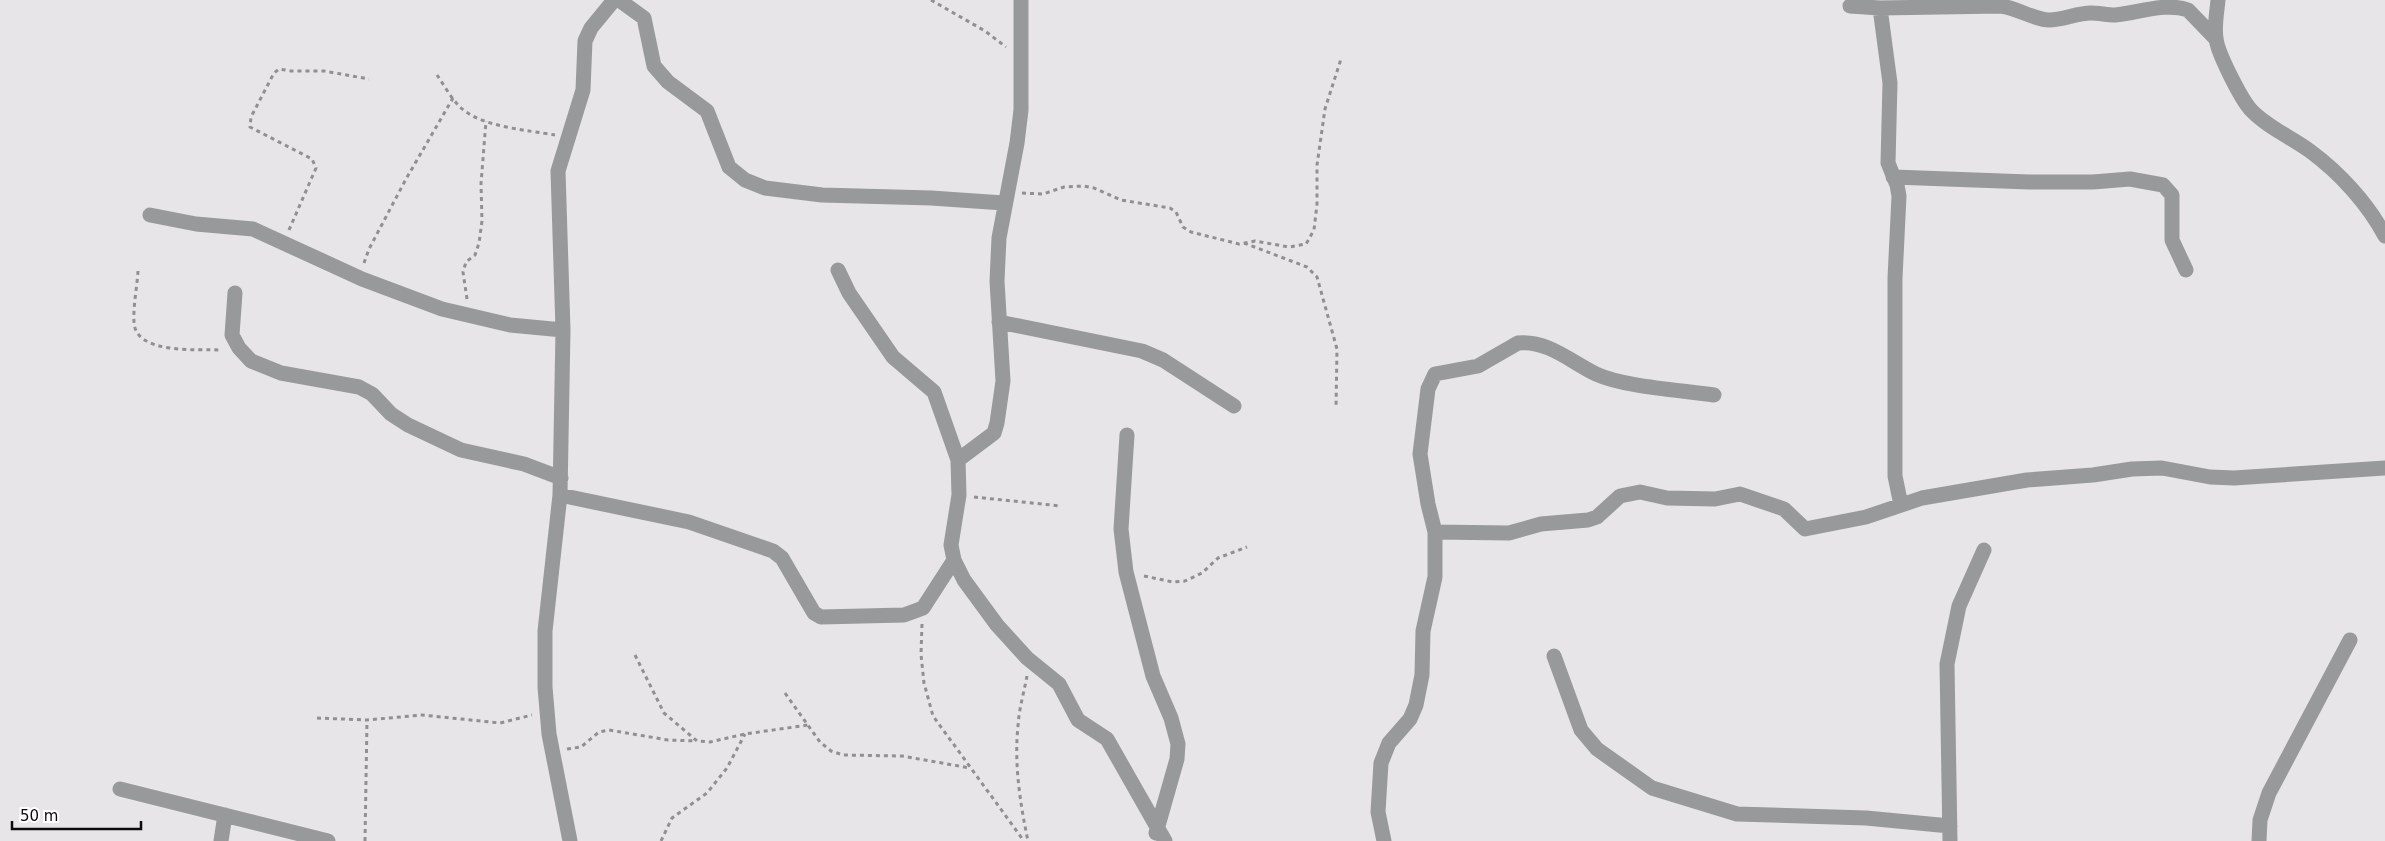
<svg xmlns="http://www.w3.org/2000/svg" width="2385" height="841" font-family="'DejaVu Sans',sans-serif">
<rect width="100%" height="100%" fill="#e8e5e8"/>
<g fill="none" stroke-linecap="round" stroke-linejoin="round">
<path stroke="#918f91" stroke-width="3" stroke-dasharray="4 4" stroke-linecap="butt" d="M931 0 985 31 1006 47
M437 75C444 85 451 98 459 106 479 127 527 130 555 135
M1022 193 1043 194 1064 187 1084 186 1094 188 1121 200 1170 208 1176 212 1183 227 1191 232 1239 244 1255 241 1289 247 1306 244 1314 230 1317 204V165L1325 109 1341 59
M289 230 316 168 312 159 250 127 251 117 274 73 279 69 291 71H324L369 79
M1244 243 1307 267 1317 277 1337 349 1336 408
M364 263 369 249 406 179 453 98
M138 271C137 288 133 306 134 322 135 355 199 349 222 350
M467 299 463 272 466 262 475 255 479 243 482 221 481 184 486 121
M974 497 1061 506
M1144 576 1173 582 1185 581 1202 573 1218 558 1247 547
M922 624 921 655 924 683 933 716 1024 841
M635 655 664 713 697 741 710 742 745 734 808 725
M1027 676C1024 692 1019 709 1018 726 1014 764 1020 803 1028 841
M785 693 820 742 831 751 843 755 902 756 970 768
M317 718 367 720 422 715 500 723 532 715
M567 749 581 747 599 732 609 730 668 740 696 741
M365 841 367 720
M661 841 672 818 707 793 727 768 745 734"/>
<path stroke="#98999a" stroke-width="15" d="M619 0 644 18 654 66 668 82 707 111 729 167 745 180 765 188 822 195 931 198 1004 203
M2218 0C2217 12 2214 26 2216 38 2217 52 2241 99 2251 110 2267 127 2291 137 2310 151 2340 173 2368 204 2385 236
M1850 6 1880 8 2001 6C2017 8 2035 20 2049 20 2063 20 2077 13 2091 13 2099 13 2107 15 2115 15 2138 13 2165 2 2188 10L2216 39
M1880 8 1890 83 1888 163 1897 185 1899 196 1895 278V476L1901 505
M1893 177 2029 182H2093L2130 179 2163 185 2172 195V240L2186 270
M150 215 196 224 253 229 362 279 442 309 510 325 563 330
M838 270 849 293 893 357 934 392 958 460 959 495 951 545 954 560 964 580 997 625 1027 658 1059 684 1078 720 1107 739 1165 841
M235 293 232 335 239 348 251 361 281 373 359 387 372 394 391 414 408 425 461 450 524 464 561 478
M999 322 1142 351 1163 360 1234 406
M1127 435 1121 529 1126 572 1153 676 1171 718 1178 744 1177 759 1156 833
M958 460 994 433 997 423 1003 381 997 281 999 238 1017 143 1021 110V0
M560 495 689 522 773 551 782 558 814 613 821 617 904 615 923 608 954 560
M1435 532 1509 533 1541 524 1588 520 1597 517 1620 496 1640 492 1667 498 1715 499 1740 494 1784 509 1805 529 1866 517 1922 498 2027 480 2093 475 2132 469 2162 468 2210 477 2234 478 2385 468
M1554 656 1581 730 1597 749 1652 788 1737 814 1866 818 1950 826
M120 789 328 841
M221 841 225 815
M570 841 549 734 545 687V631L560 495 563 330 558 171 583 90 585 41 591 28 614 0
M1384 841 1378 812 1381 763 1389 743 1410 719 1416 705 1422 675 1423 631 1435 577V532L1428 504 1420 454 1428 389 1435 374 1478 366 1518 343C1548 340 1571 362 1596 374 1624 387 1681 390 1714 395
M1950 841 1947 664 1959 606 1984 550
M2259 841 2260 820 2269 793 2350 640"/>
</g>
<path d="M12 821v8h129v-8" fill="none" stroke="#0c0b0c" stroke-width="2.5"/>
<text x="20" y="821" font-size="15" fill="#0c0b0c" stroke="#ffffff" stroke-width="4" paint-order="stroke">50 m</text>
</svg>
